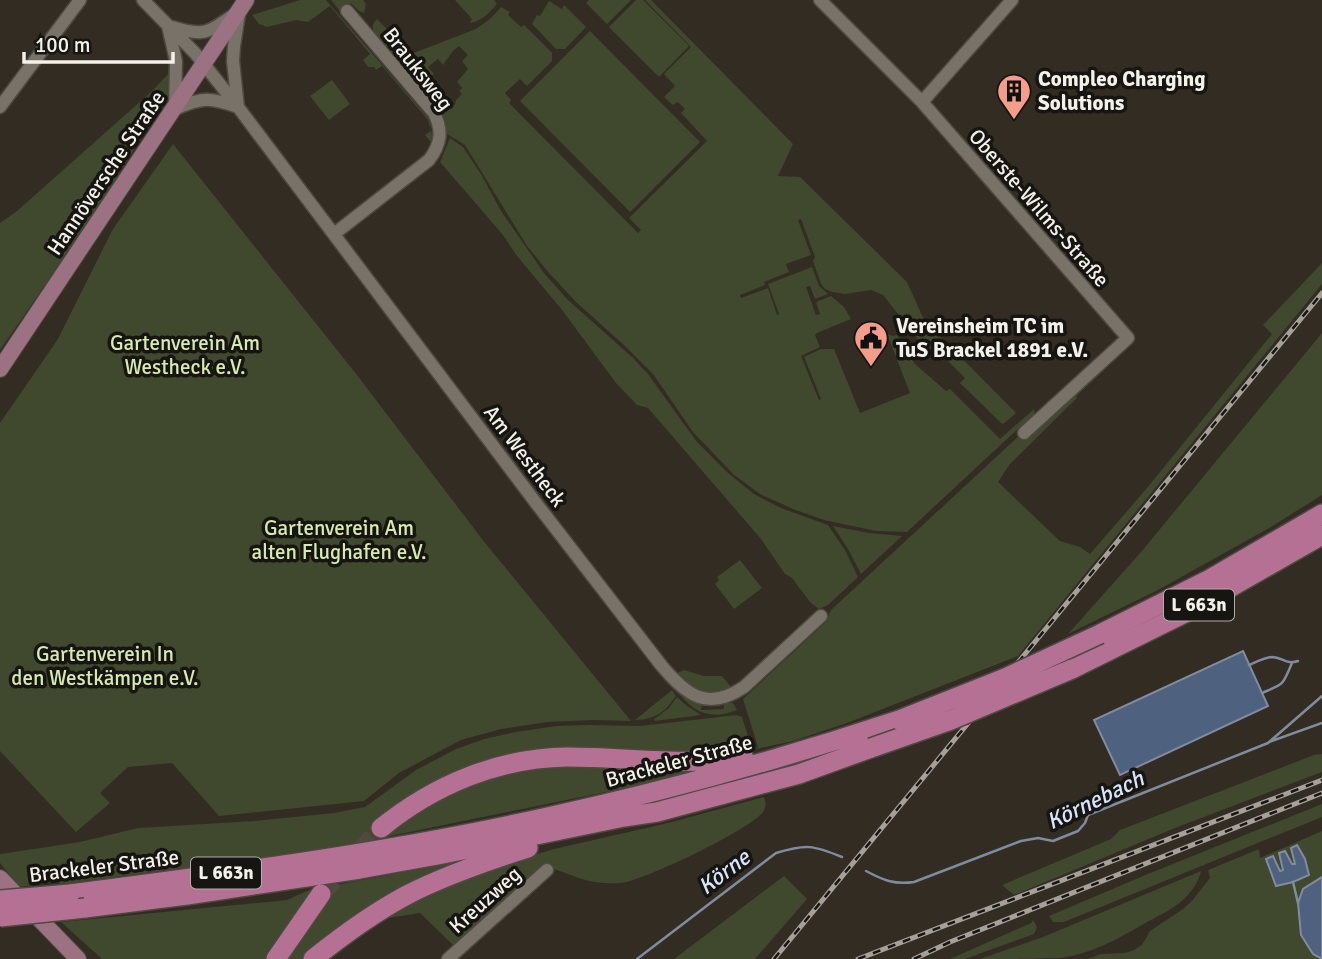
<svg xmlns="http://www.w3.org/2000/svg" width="1322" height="959" font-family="Signika,sans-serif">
<rect width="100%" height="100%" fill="#322c23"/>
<path fill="#40482d" d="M300 0H326L429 119 432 135 431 142 425 135 431 131 428 120 382 66 376 70 374 67H368L363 60 370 54 330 6 308 22 296 20 267 27 259 24 252 15Z
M331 0H363L366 4 364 13 359 11 351 3 340 11Z
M455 0H494L497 4C489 13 483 20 471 23L470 22 472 19Z
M589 0H631L607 24 586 3Z
M636 0H643L689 46 659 77 609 27Z
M645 0H651L793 144 778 176 800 177 907 282 924 320 1016 413 1003 424 1001 423 960 383 965 378 936 349 930 354 883 295 871 290 845 294 832 292 825 289 821 284 813 261 815 257 801 219 798 220 811 255 786 264 789 272 764 282 765 285 740 295 741 298 768 288 777 315 779 314 768 284 812 267 819 286 828 294 815 299 810 286 806 287 816 315 820 314 816 302 831 296 844 307 851 319 817 333 815 335 820 347 801 356 819 400 821 399 804 357 821 349H834L860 413 910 393 887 334 893 336 897 335 915 364 946 391 950 389 1000 439 1034 409 1035 416 1024 429 1021 426 907 532 876 531 824 520 793 509 760 494 734 475 693 432 653 374 625 346 576 302 549 273 527 246 465 145 447 134 441 112 434 102 439 97 442 98 451 107 455 104 456 100 462 94 459 91 462 88 457 82 468 69 462 61 468 55 459 46 453 51 443 65 438 59 428 67 434 74 427 79 435 89 428 96 374 34C372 27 372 24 377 19L411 54 476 29 490 19 501 7 510 12 508 15 521 27 524 25 552 53V61L527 86 520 79 505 93 511 100 509 103 638 233 641 230 629 218 707 141 681 113 685 109 678 102 673 105 664 97 675 86 664 74 691 47Z
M549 1 562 9 564 5 586 27 565 49H556L532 24 537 15 540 16Z
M590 31 700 142 630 212 520 101Z
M171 71 169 85 171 86 165 104H162L111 187 48 281 0 350V223L17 211 151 92Z
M332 80 350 104 329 120 310 96Z
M450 138 463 147 481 174 501 211 544 273 567 299 633 358 648 374 697 442 728 473 754 494 781 508 828 525 845 550 858 577 828 605 819 609 810 602 792 578 785 574 761 539 648 408 637 405 616 383 562 310 517 256 503 235 440 162Z
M173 144 357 375 482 539 631 721 593 720 548 722 501 729 461 740 399 773 364 801 219 816 172 763 128 767 100 793 110 803 76 832 0 751V423L58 339 113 229Z
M1322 263V284L1018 656 847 723 793 741 733 754 564 752 451 789 530 766 708 769 650 783 361 842 282 855 61 884 58 882 19 887 0 863V854L80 842 138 828 254 821 334 813 365 807 416 770 456 749 484 739 516 732 556 726 589 725 641 726 736 715 742 717 752 748 758 747 743 699 827 621 828 616 831 610 1021 434 1117 355 1118 357 1076 396 1077 398 1010 464 998 482 1060 541 1080 547 1090 554 1147 488 1272 334 1263 325Z
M1322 333V495L1271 527 1158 590 1068 634 1141 552Z
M833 526 869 533 902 536 861 574 848 549Z
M740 560 762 588 734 609 715 584 719 580 717 577Z
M684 670 704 676H722L732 688C702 699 698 693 675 674Z
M672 690 676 696C664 713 656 719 635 720Z
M679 691 702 702 701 710 724 709 723 701 733 703 737 710C712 720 694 714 678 692Z
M677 697 687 706 701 715 655 721 654 719 669 708Z
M1322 754V772L1175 828 1014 895 1002 885 1111 839 1120 830 1314 755Z
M764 797C766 803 766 807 763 812 751 829 642 882 620 883 607 884 594 883 582 879 568 875 557 868 542 867L453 945 420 913 382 919 441 888 504 864 554 849 668 823Z
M1322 804V817L1064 922H1053L1049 916 1143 876Z
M1322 831V959H1088L1101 954 1125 953 1134 950 1142 945 1150 931 1183 909 1192 901 1210 878 1208 870 1259 849 1260 858Z
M468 860 305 959H102L61 922 287 900 309 890Z
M1201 871C1199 881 1193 890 1185 898 1175 908 1162 914 1149 921 1121 937 1093 954 1060 958 1037 959 1004 959 980 959L1043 937Z
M784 876 807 899 755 959H674Z
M1033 920 1037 927 1034 934 965 959H950L1031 923Z"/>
<path fill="#4e617e" stroke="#808c9e" stroke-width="2" d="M1243 651 1268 706 1120 775 1094 720Z
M1297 845 1305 859 1309 875 1293 882 1276 886 1266 859 1273 856 1280 871 1283 870 1279 853 1285 851 1292 864H1295L1291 848Z
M1322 877V959L1313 954 1301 935 1298 903 1303 889Z"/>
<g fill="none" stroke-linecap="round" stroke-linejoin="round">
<path stroke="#808c9e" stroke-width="2.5" d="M1249 665C1256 662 1265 657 1273 657 1284 658 1286 665 1298 661
M1262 693C1285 683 1282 686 1292 663
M1269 742 1322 723
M866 871C883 880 894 885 914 882L1021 841 1038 838 1053 841 1078 831 1085 823 1088 815 1268 743 1322 696
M1293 882 1298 903
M637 959 776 853C806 844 813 845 842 857"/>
<path stroke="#4f4941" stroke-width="19" stroke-dasharray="19 10" stroke-linecap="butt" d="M321 894 381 828"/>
<g stroke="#4e4941" stroke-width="15">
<path id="minor" d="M143 0 195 53 238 107 539 507 661 665C686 695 707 712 744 687L821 616
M820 0 922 102 1012 0
M168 26 176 61 175 109C203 97 209 97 238 107
M172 27C204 37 208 33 235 14
M922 102 1128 338 1024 433
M0 107 80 0
M238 107 233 61 234 46 239 14
M334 234 429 160C441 144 443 131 434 113L347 11
M448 959 547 870"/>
</g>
<g stroke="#4e4941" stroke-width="18">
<path id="major" d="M0 369 246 0
M0 878 78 959"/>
</g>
<g stroke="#4e4941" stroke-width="22">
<path id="highway" d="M1100 634 1210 579 1322 514
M1072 669 1191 610 1322 535
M381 828C434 785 498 758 567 757 626 757 685 766 744 758
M70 894C231 873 393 852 552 816 669 790 785 758 899 720
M85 908 187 895 360 869 438 855 624 817 657 812 799 774 871 748
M276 959 321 894
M313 959C343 935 373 913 407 895 446 875 487 861 528 848"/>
</g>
<use href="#minor" stroke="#797268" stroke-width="12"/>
<use href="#major" stroke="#9c7182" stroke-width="16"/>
<use href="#highway" stroke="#b47194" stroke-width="19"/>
<g stroke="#a5a099" stroke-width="5">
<path id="rail" d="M774 959 1322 293
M858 959 1322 780
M914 959 950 942 1322 793"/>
</g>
<use href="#rail" stroke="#171511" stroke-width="2.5" stroke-dasharray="8" stroke-linecap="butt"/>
<g stroke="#4e4941" stroke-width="22" stroke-linecap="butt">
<path id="highway-bridge" d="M899 720 1005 678 1100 634
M871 748 951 720 1072 669
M0 900 70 894
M0 917 85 908"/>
</g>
<use href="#highway-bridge" stroke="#b47194" stroke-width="19"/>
</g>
<defs>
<g id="building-pin" transform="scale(1.75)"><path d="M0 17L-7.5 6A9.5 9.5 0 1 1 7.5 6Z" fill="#f49d8b" stroke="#171511"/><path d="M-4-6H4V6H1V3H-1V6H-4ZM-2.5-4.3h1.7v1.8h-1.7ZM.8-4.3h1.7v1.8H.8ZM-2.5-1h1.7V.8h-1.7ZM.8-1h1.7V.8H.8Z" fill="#111"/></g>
<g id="civic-pin" transform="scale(1.75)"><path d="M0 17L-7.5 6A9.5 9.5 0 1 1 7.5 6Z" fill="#f49d8b" stroke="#171511"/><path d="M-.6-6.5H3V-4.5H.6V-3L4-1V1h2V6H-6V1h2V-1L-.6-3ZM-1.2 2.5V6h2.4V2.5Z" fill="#111"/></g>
</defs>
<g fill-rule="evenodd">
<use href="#building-pin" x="1014" y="91"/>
<use href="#civic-pin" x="871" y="338"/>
</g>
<g text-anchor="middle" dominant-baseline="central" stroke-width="7" stroke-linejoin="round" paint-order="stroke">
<g fill="#171511" stroke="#b2aea9" stroke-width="2">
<rect x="1164" y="589.5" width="70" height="31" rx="5"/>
<rect x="191" y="857.5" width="70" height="31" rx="5"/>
</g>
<g font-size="19" font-weight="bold" fill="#f4f0ea">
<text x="1199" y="605">L 663n</text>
<text x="226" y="873">L 663n</text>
</g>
<g font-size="21" fill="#f4f0ea" stroke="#171511">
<text transform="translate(418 69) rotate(52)">Brauksweg</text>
<text transform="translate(106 173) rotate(-56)">Hannöversche Straße</text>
<text transform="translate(1039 208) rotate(49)">Oberste-Wilms-Straße</text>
<text transform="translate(525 456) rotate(53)">Am Westheck</text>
<text transform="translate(679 761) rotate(-15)">Brackeler Straße</text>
<text transform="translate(104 866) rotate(-7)">Brackeler Straße</text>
<text transform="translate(485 900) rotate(-42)">Kreuzweg</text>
</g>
<g font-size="21" font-weight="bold" fill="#f4f0ea" stroke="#171511" text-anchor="start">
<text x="1038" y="79">Compleo Charging<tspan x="1038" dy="24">Solutions</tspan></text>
<text x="896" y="326">Vereinsheim TC im<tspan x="896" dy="24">TuS Brackel 1891 e.V.</tspan></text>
</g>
<g font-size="21" fill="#d8ebae" stroke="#171511">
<text x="185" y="343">Gartenverein Am<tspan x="185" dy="24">Westheck e.V.</tspan></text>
<text x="339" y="528">Gartenverein Am<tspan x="339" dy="24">alten Flughafen e.V.</tspan></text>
<text x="105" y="654">Gartenverein In<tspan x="105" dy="24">den Westkämpen e.V.</tspan></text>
</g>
<g font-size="23" font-style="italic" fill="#d7e5fb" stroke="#171511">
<text transform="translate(1095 800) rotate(-26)">Körnebach</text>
<text transform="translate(724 872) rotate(-37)">Körne</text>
</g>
</g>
<path d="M24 52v10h149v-10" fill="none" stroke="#f4f0ea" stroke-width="3.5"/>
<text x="35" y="52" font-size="21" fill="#f4f0ea" stroke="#171511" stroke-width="5" paint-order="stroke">100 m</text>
</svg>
